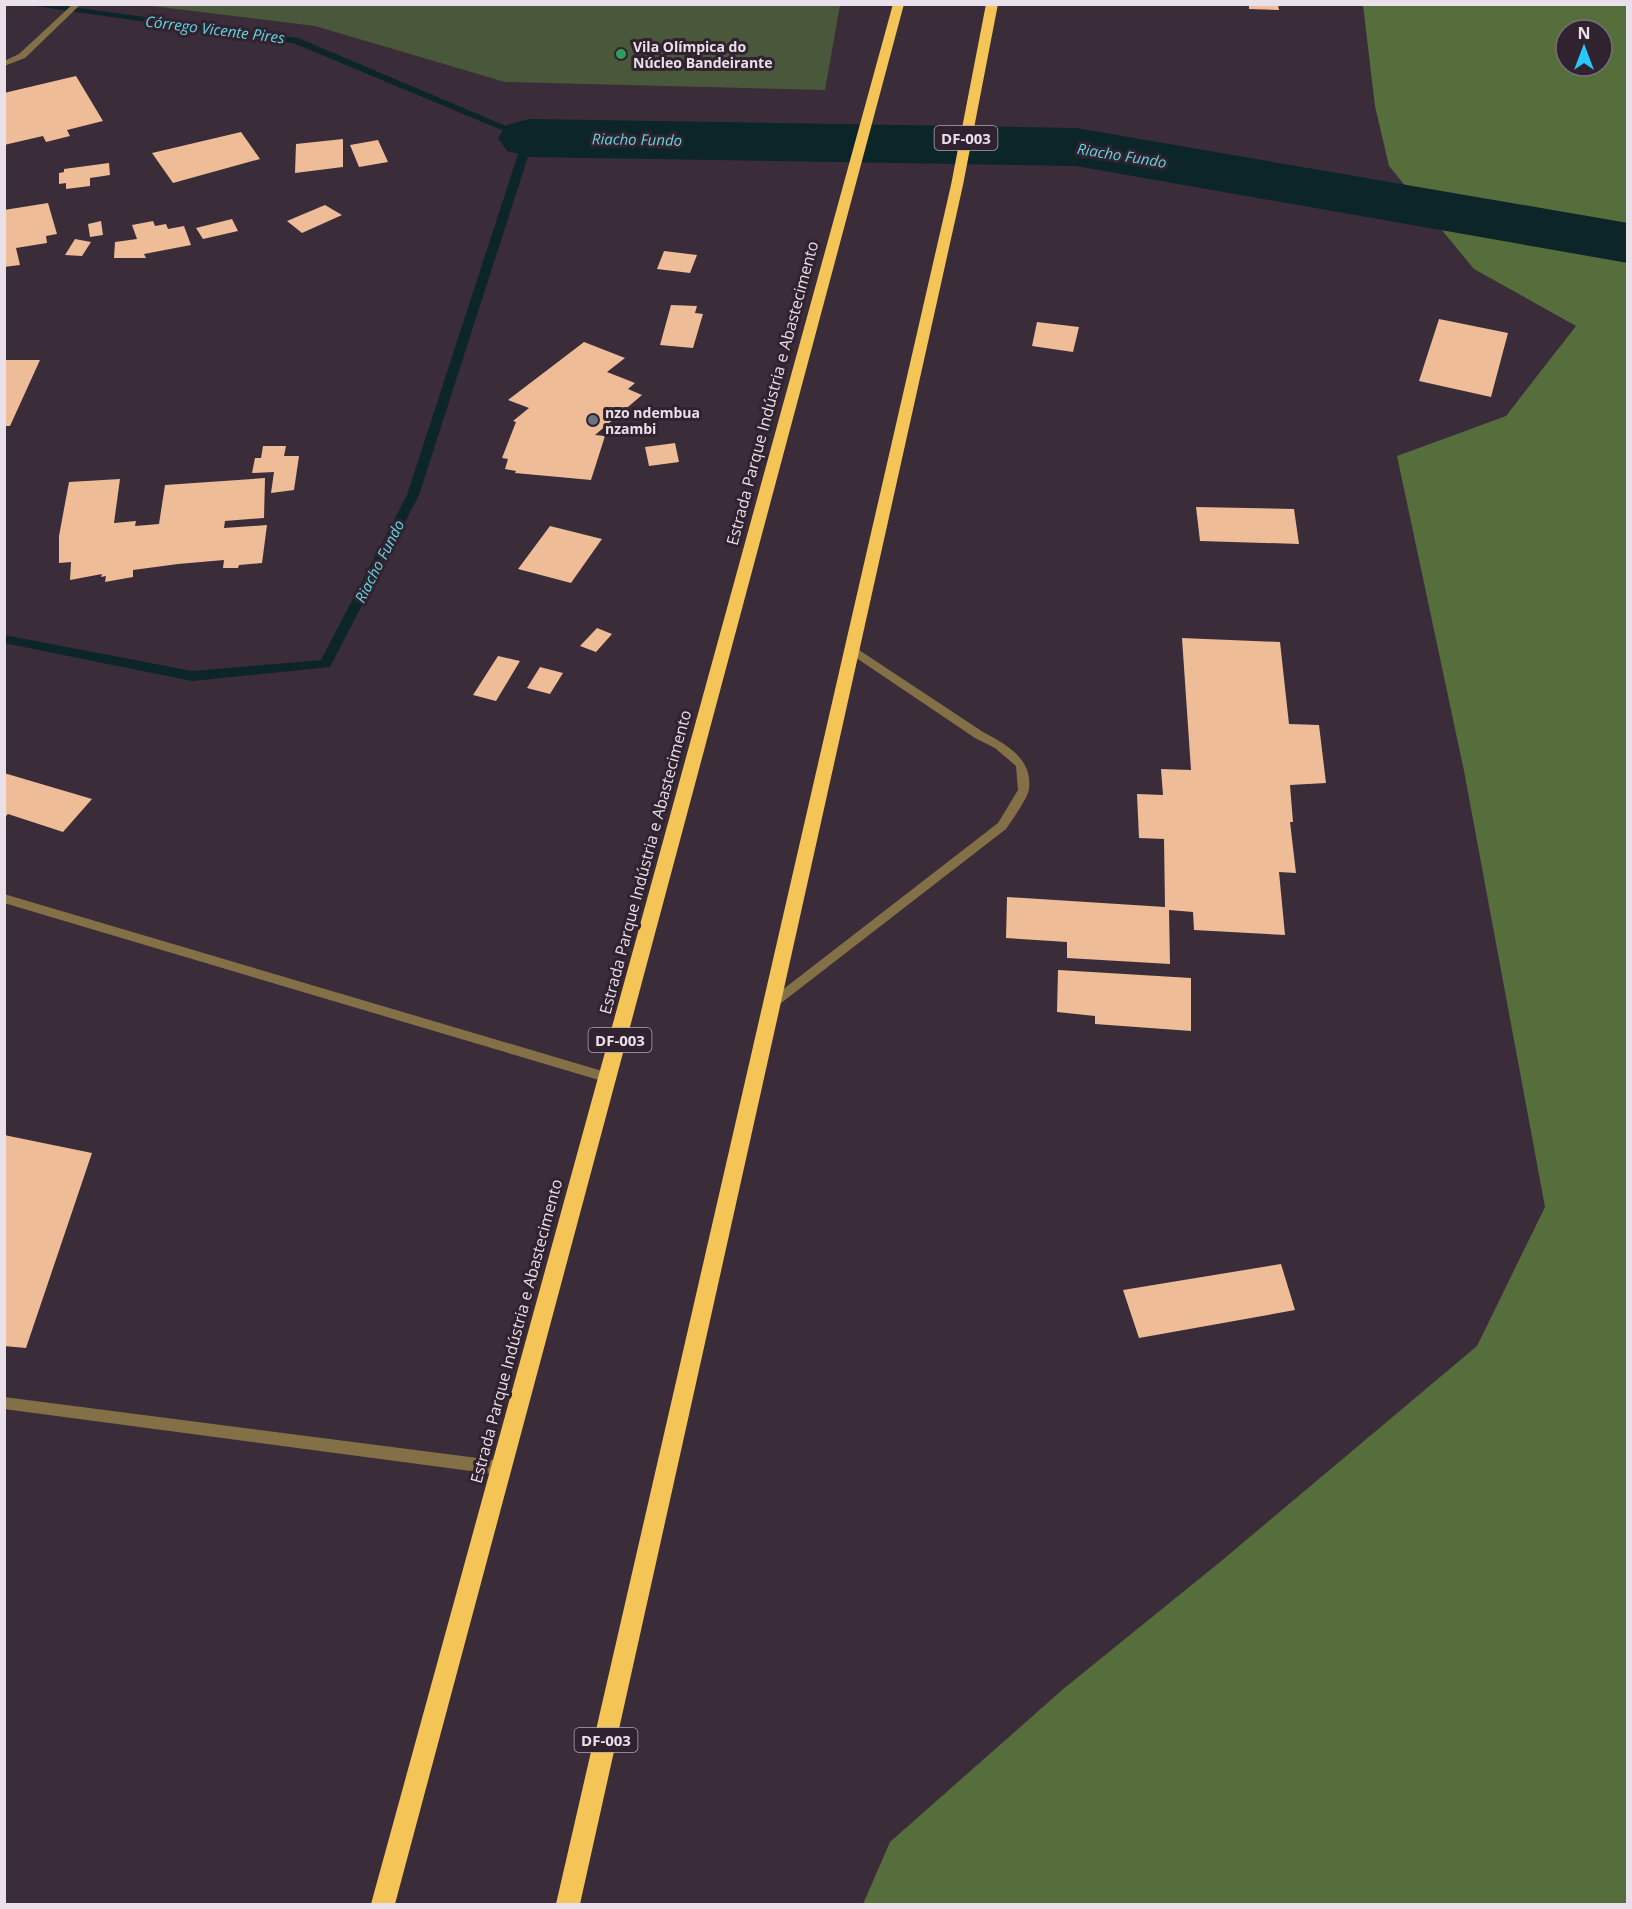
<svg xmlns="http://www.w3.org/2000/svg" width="1632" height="1909" font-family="'Open Sans',sans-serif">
<rect width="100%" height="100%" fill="#3a2c39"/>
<path fill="#49573a" d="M144 5 840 4V5L825 90 505 82 315 26Z"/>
<path fill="#566d3c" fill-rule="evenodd" d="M1363 5H1627V1904H863L890 1842 1062 1690 1220 1562 1477 1346 1545 1207 1464 771 1397 456 1506 416 1576 326 1474 269 1389 166 1375 106ZM1566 30H1602V66H1566Z"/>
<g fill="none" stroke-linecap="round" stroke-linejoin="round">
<path fill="#0c2528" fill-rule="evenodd" d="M21 4H50L298 38 534 138 419 495 330 667 192 681 4 643V635L192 671 321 660 407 495 523 139 293 43Z"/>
<path fill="#0c2528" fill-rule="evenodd" d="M529 119 1076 128 1628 223V263L1076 166 529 157 507 151 498 138 507 125Z"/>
</g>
<path fill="#eebc96" d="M1249 4H1278L1279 10 1249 9Z
M76 76 103 121 67 130 70 136 46 142 43 136 4 145V93Z
M241 132 260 159 173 183 152 153Z
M343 139V167L295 173 296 144Z
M378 140 388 162 359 167 350 145Z
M109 163 110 175 90 178V186L66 189V183L59 184V173L64 172V169Z
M48 203 57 234 46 236 47 243 16 248 20 265 4 267V210Z
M325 205 342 215 302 233 287 221Z
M232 219 238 231 203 239 196 228Z
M101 221 103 235 90 237 88 224Z
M153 221 155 226 166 224 168 229 184 226 191 245 144 254 146 258H114L115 242 137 239 132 225Z
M75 239 91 242 82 256 65 255Z
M664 251 697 255 690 273 657 269Z
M671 305 697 306 695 313 703 314 693 348 660 345Z
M1439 319 1508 333 1491 397 1419 381Z
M1037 322 1079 327 1073 352 1032 346Z
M584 342 625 358 607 372 635 383 628 389 642 395 595 435 605 436 591 480 515 473 516 471 505 469 508 459 502 458 516 422 513 421 529 408 508 400Z
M4 360H40L10 426H4Z
M675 443 679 462 649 466 645 447Z
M263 446H286L284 456H299L294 490 271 493 274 472 252 473 255 458H261Z
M265 478 264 518 225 521 224 528 267 525 262 563 239 565 238 568H223L224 560 178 564 133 570V577L105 582 106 576 101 577 102 574 70 580 71 562 59 563V536L69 482 120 479 114 523 136 521 135 526 159 524 165 485Z
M1196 507 1294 509 1299 544 1200 541Z
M550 526 602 539 571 583 518 569Z
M597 628 612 634 596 652 580 646Z
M1182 638 1280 642 1289 724 1319 725 1326 783 1290 785 1293 822H1290L1296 873 1279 872 1285 935 1194 930 1193 912 1169 910 1170 964 1067 958V942L1006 938 1007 897 1165 907 1164 839 1139 838 1137 794 1163 795 1161 769 1191 770Z
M498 656 520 661 496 701 473 695Z
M540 667 563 673 550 694 527 688Z
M4 773 92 799 63 832 8 814 4 818Z
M1058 970 1191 978V1031L1095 1024V1016L1057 1012Z
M4 1135 92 1153 26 1348 4 1346Z
M1281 1264 1295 1310 1139 1338 1123 1290Z"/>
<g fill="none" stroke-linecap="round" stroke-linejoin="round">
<path fill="#837047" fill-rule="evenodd" d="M73 4H81L25 58 4 66V61L19 54Z
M853 646 983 732C1006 744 1033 759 1029 789 1028 798 1012 820 1006 829L776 1007H768L766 1004 768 1001 998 823 1018 790 1016 766 995 748 975 738 849 653 848 650Z"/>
<path fill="#837047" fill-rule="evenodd" d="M4 894 609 1073 613 1074 615 1078 613 1082 609 1083 4 903Z
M4 1397 501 1461 506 1463 508 1468 506 1473 501 1475 4 1409Z"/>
<path fill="#f4c457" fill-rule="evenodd" d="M893 4H904L395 1904H371Z
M986 4H998L963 185 580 1904H556L951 185Z"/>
</g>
<circle fill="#2e9e5b" stroke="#30222f" stroke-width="2" cx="621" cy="54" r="6"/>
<circle fill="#6b7280" stroke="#30222f" stroke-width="2" cx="593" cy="420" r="6"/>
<g text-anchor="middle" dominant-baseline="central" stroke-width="6" stroke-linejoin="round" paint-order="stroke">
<g font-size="14" font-weight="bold" fill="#e9e0e9" stroke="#30222f" text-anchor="start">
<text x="633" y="46">Vila Olímpica do<tspan x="633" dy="16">Núcleo Bandeirante</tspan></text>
<text x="605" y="412">nzo ndembua<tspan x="605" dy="16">nzambi</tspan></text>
</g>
<g font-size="15" font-style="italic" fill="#60d7e2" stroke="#30222f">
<text transform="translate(215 29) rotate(7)">Córrego Vicente Pires</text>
<text transform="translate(637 139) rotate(1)">Riacho Fundo</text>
<text transform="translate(1122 155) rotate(9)">Riacho Fundo</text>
<text transform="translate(379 561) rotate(-63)">Riacho Fundo</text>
</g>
<g fill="#30222f" stroke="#b2a7b1" stroke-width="1.5">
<rect x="934.5" y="126" width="63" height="24" rx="4.5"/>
<rect x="588.5" y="1028" width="63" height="24" rx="4.5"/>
<rect x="574.5" y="1728" width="63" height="24" rx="4.5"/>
</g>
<g font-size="15" font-weight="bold" fill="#e9e0e9">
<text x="966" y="138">DF-003</text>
<text x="620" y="1040">DF-003</text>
<text x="606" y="1740">DF-003</text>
</g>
<g font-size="16" fill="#e9e0e9" stroke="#30222f">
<text transform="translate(772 393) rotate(-75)">Estrada Parque Indústria e Abastecimento</text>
<text transform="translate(645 862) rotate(-75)">Estrada Parque Indústria e Abastecimento</text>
<text transform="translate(516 1331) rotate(-75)">Estrada Parque Indústria e Abastecimento</text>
</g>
</g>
<rect width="1632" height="1909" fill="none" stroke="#e9e0e9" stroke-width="12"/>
<g transform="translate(1584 48)"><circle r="28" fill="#30222f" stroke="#7a6e79" stroke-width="1.5"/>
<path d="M0-4.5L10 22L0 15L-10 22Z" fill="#28c8ff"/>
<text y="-9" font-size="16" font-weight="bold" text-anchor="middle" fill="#e9e0e9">N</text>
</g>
</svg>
